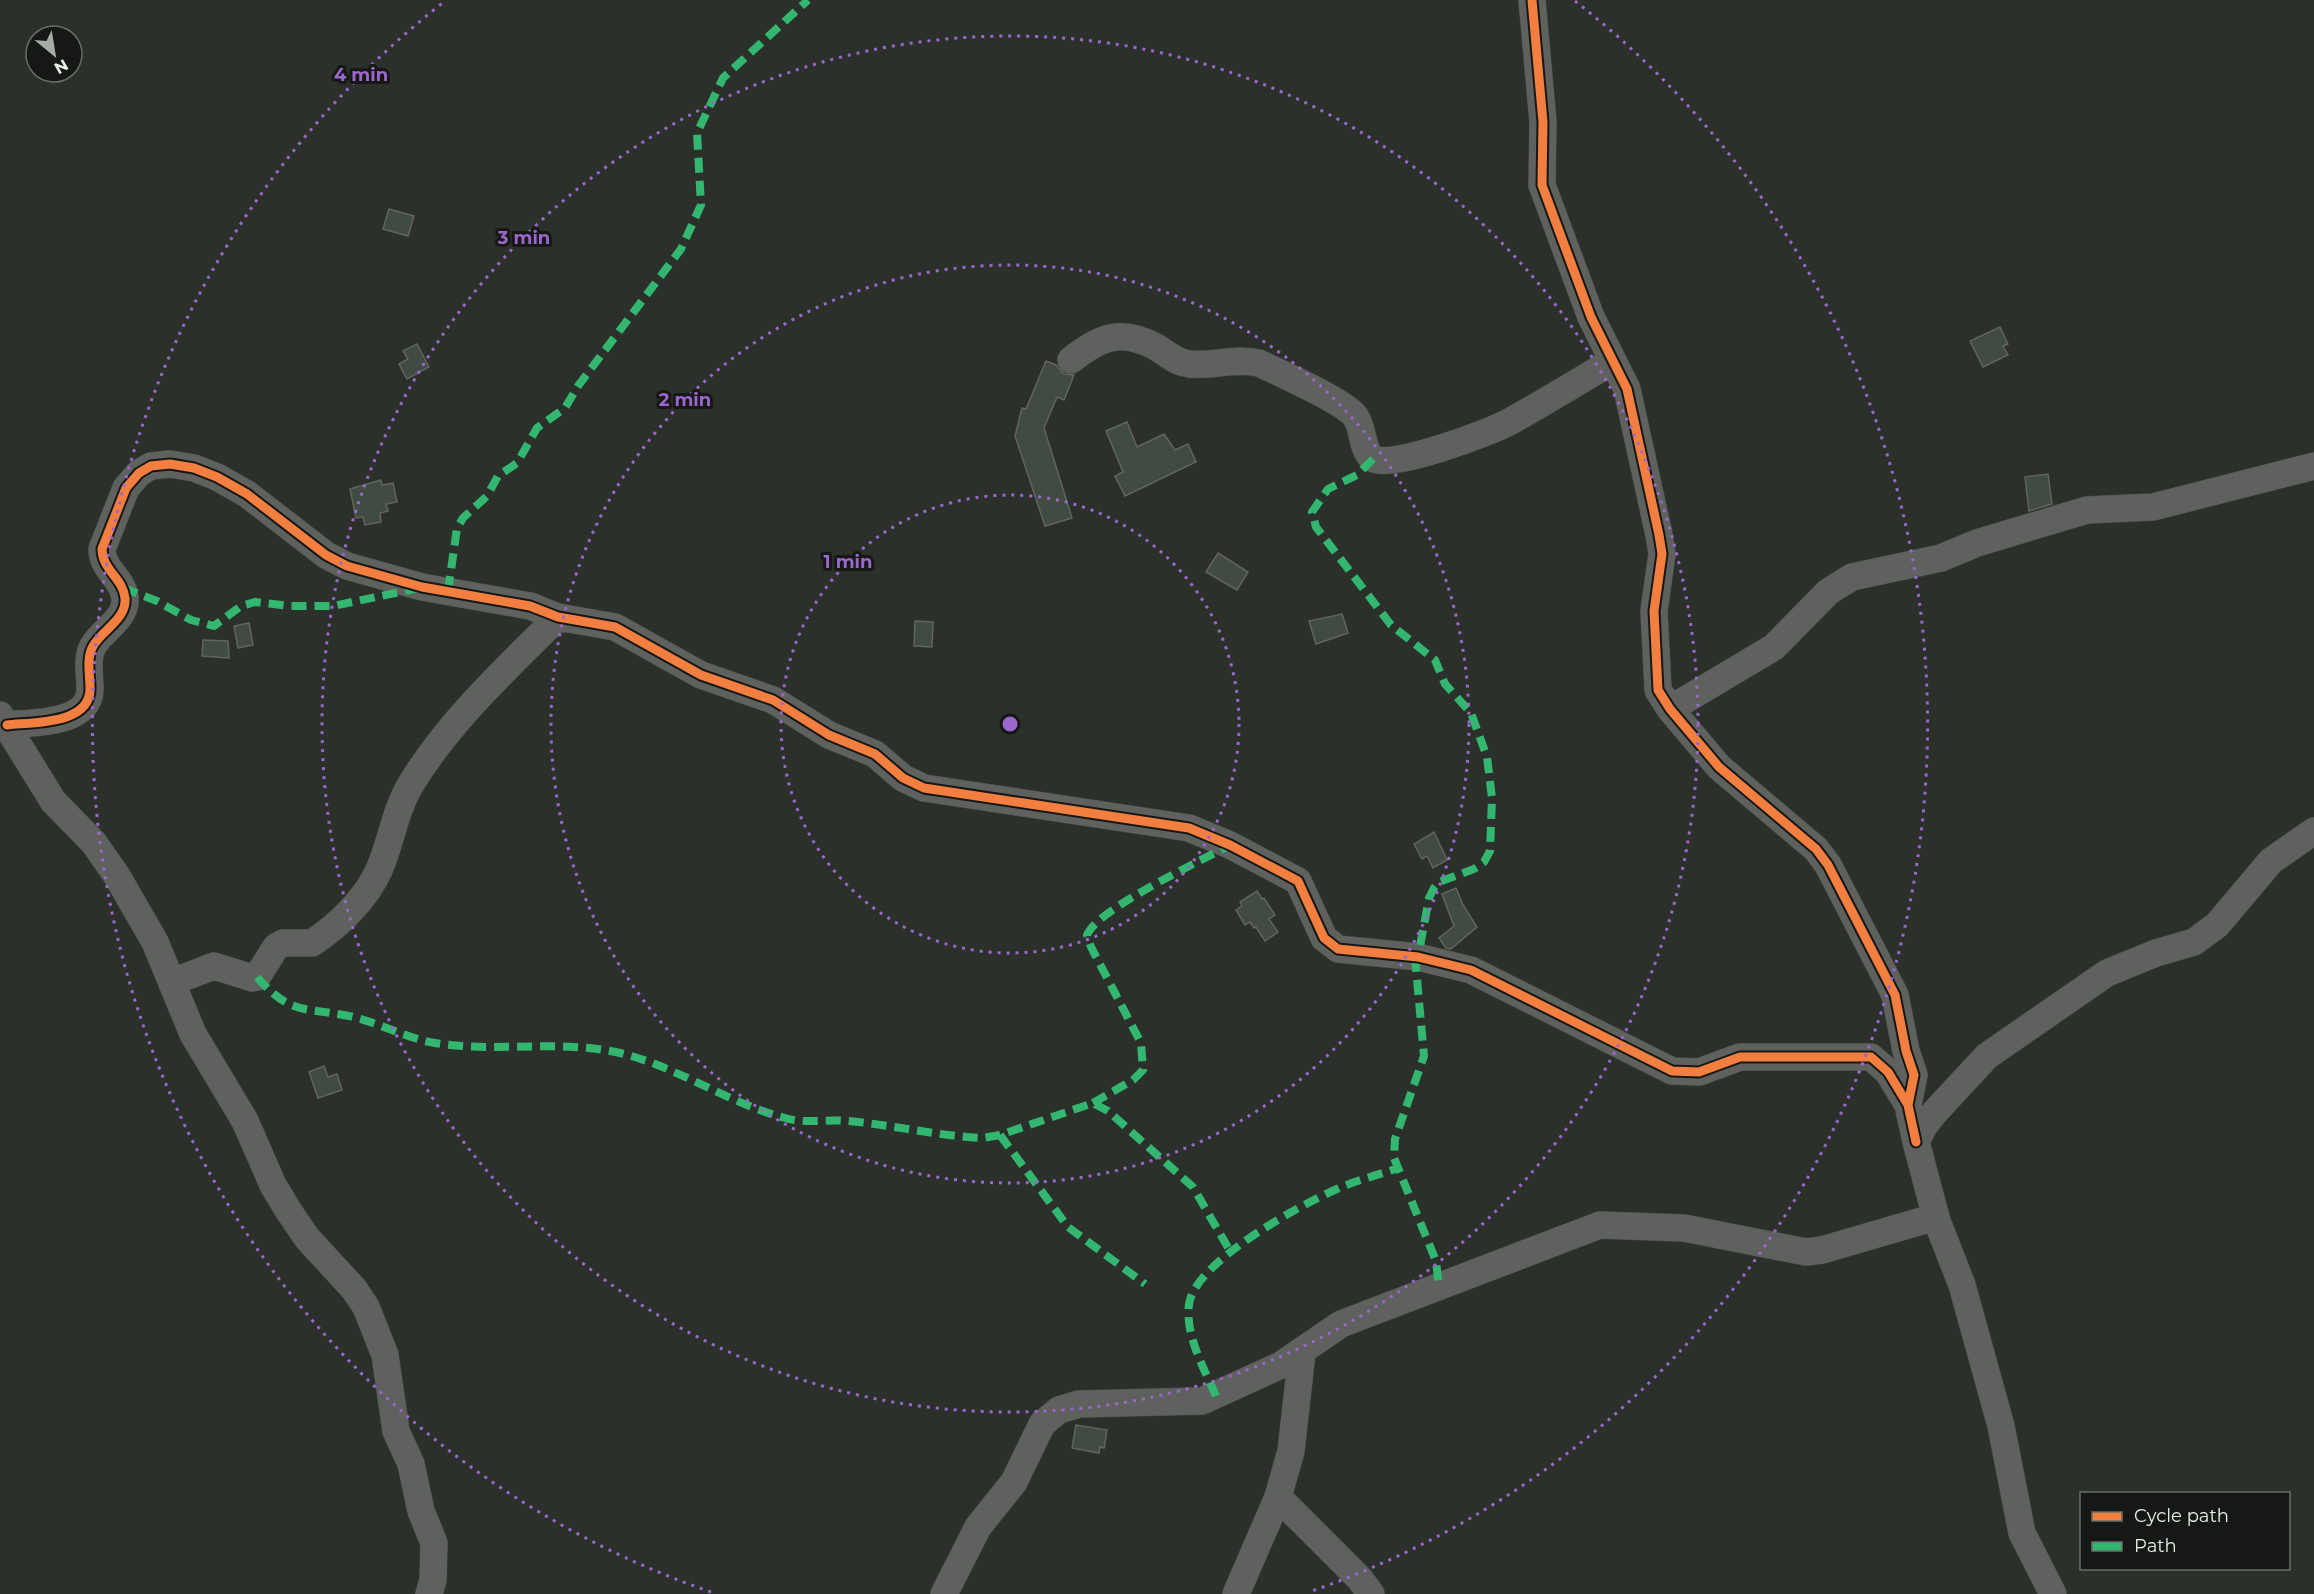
<svg xmlns="http://www.w3.org/2000/svg" width="2314" height="1594" font-family="Montserrat,sans-serif">
<rect width="100%" height="100%" fill="#2b302b"/>
<path fill="#404c41" stroke="#616461" stroke-width="1.5" d="M389 209 414 216 408 236 383 229Z
M2000 327 2008 344 2003 346 2008 355 1983 367 1970 341Z
M417 344 429 367 407 379 399 364 408 359 403 351Z
M1046 361 1056 365 1064 374 1074 375 1064 400 1057 397 1044 428 1072 518 1045 526 1015 436 1022 408 1026 409Z
M1127 422 1137 447 1164 434 1175 450 1188 444 1196 462 1125 496 1115 476 1123 472 1106 431Z
M2048 474 2052 504 2029 511 2025 477Z
M381 480 382 485 393 483 397 502 386 504 388 511 380 513 381 522 365 525 363 517 356 518 350 489Z
M1218 553 1248 572 1237 590 1206 572Z
M1342 614 1348 633 1316 644 1309 621Z
M915 621 933 622 932 647 914 646Z
M249 623 253 645 238 648 234 626Z
M203 640 228 641 229 658 202 656Z
M1434 832 1447 860 1433 868 1427 856 1422 859 1414 844Z
M1456 888 1463 905 1477 927 1451 949 1446 948 1439 938 1454 926 1442 894Z
M1257 891 1262 899 1264 898 1275 915 1269 919 1278 932 1265 941 1256 927 1254 928 1250 922 1245 925 1236 910 1242 906 1240 902Z
M324 1066 328 1077 337 1074 342 1090 318 1098 309 1072Z
M1076 1425 1107 1430 1104 1448 1100 1447 1099 1453 1072 1448Z"/>
<g fill="none" stroke-linecap="round" stroke-linejoin="round">
<g stroke="#474b47" stroke-width="28">
<path id="minor" d="M1532 0 1543 122 1542 185 1591 317 1627 389 1659 535 1662 554 1654 611 1658 690 1670 709 1719 767 1816 849 1828 865 1895 995 1906 1051 1914 1075 1908 1105 1916 1142
M1071 360C1100 337 1121 328 1156 347 1168 354 1175 362 1189 364 1214 366 1234 358 1259 363 1281 374 1342 400 1355 416 1364 428 1361 448 1372 458 1387 471 1492 432 1511 421 1545 402 1579 381 1613 361
M1670 709 1774 647 1828 592 1852 577 1941 558 1977 543 2087 510 2153 507 2314 466
M0 715 53 801 94 843 117 876 155 942 193 1034 245 1121 273 1185 288 1210 307 1238 354 1289 366 1307 385 1355 396 1431 411 1464 421 1511 434 1543 433 1580 429 1594
M7 725C32 722 91 725 90 688 90 675 86 658 93 646 102 630 127 619 125 598 123 578 102 570 102 549L126 488 139 473 151 466 170 464 194 468 217 477 247 494 326 555 347 566 422 587 530 606 558 617 615 627 701 675 773 700 829 735 875 754 903 778 924 788 1189 828 1230 845 1298 881 1324 938 1338 949 1418 957 1471 970 1672 1071 1699 1072 1740 1057H1871L1888 1072 1908 1105
M172 982 214 966 252 978 257 977 276 947 283 943H312C338 926 366 899 379 870 391 843 395 810 411 784 449 721 506 669 558 617
M1278 1497 1360 1579 1371 1594
M944 1594 978 1527 1014 1482 1042 1424 1059 1410 1079 1404 1202 1401 1281 1365 1341 1324 1600 1225 1684 1228 1806 1252 1822 1250 1925 1220 1937 1221
M1236 1594 1278 1497 1291 1451 1302 1353
M2053 1594 2022 1533 2001 1426 1962 1285 1937 1221 1916 1142 1924 1126 1935 1112 1987 1056 2107 973 2156 953 2194 942 2217 925 2271 861 2314 831"/>
</g>
<use href="#minor" stroke="#5e615e" stroke-width="27"/>
<path stroke="#33b770" stroke-width="8" stroke-dasharray="15 8" stroke-linecap="butt" d="M1373 459 1357 475 1328 489 1312 512 1316 527 1391 625 1435 660 1445 684 1471 713 1487 757 1492 798 1490 851 1484 862 1474 869 1439 882 1434 888 1429 898 1418 957
M123 588 157 601 191 620 214 626 241 606 255 602 291 606H333L419 588
M448 591 457 528 463 518 487 496 498 476 517 463 537 428 565 408 578 386 681 249 701 205 697 133 723 78 808 0
M1415 957 1424 1056 1395 1139 1394 1158 1436 1261 1439 1288
M257 977C290 1015 303 1007 349 1016 378 1022 405 1038 435 1043 497 1053 560 1039 620 1053 678 1067 728 1103 785 1118 805 1124 827 1119 848 1121 893 1125 938 1136 983 1138L1000 1135 1093 1103 1108 1111 1193 1187 1230 1251
M1093 1103 1133 1080 1143 1070 1141 1043 1091 947 1087 935C1097 909 1201 861 1230 845
M1000 1135 1068 1227 1145 1284
M1216 1396C1204 1368 1185 1336 1189 1304 1195 1262 1300 1205 1337 1189 1357 1180 1378 1175 1398 1168"/>
<g stroke="#151815" stroke-width="13">
<path id="cycleway" d="M1532 0 1543 122 1542 185 1591 317 1627 389 1659 535 1662 554 1654 611 1658 690 1670 709 1719 767 1816 849 1828 865 1895 995 1906 1051 1914 1075 1908 1105 1916 1142
M7 725C32 722 91 725 90 688 90 675 86 658 93 646 102 630 127 619 125 598 123 578 102 570 102 549L126 488 139 473 151 466 170 464 194 468 217 477 247 494 326 555 347 566 422 587 530 606 558 617 615 627 701 675 773 700 829 735 875 754 903 778 924 788 1189 828 1230 845 1298 881 1324 938 1338 949 1418 957 1471 970 1672 1071 1699 1072 1740 1057H1871L1888 1072 1908 1105"/>
</g>
<use href="#cycleway" stroke="#f27e40" stroke-width="9"/>
</g>
<g fill="none" stroke="#9c66cc" stroke-width="3" stroke-dasharray="3 6">
<circle cx="1010" cy="724" r="229"/>
<circle cx="1010" cy="724" r="459"/>
<circle cx="1010" cy="724" r="688"/>
<path d="M711 1592A918 918 0 0 1 445 1M1575 1A918 918 0 0 1 1309 1592"/>
</g>
<circle cx="1010" cy="724" r="9" fill="#9c66cc" stroke="#151815" stroke-width="3"/>
<g font-size="18" text-anchor="middle" font-weight="bold" fill="#9c66cc" stroke="#151815" stroke-width="6" stroke-linejoin="round" paint-order="stroke">
<text x="361" y="81">4 min</text>
<text x="524" y="244">3 min</text>
<text x="685" y="406">2 min</text>
<text x="848" y="568">1 min</text>
</g>
<rect x="2080" y="1492" width="210" height="78" fill="#151815" stroke="#6a6e6a" stroke-width="1.5"/>
<rect x="2092" y="1512" width="30" height="9" fill="#f27e40" stroke="#6a6e6a" stroke-width="1.5"/>
<text x="2134" y="1522" font-size="18" fill="#e9eee9">Cycle path</text>
<rect x="2092" y="1542" width="30" height="9" fill="#33b770" stroke="#6a6e6a" stroke-width="1.5"/>
<text x="2134" y="1552" font-size="18" fill="#e9eee9">Path</text>
<g transform="translate(54 54) rotate(150)"><circle r="28" fill="#151815" stroke="#6a6e6a" stroke-width="1.5"/>
<path d="M0-4.5L10 22L0 15L-10 22Z" fill="#a6aca6"/>
<text y="-9" font-size="16" font-weight="bold" text-anchor="middle" fill="#e9eee9">N</text>
</g>
</svg>
